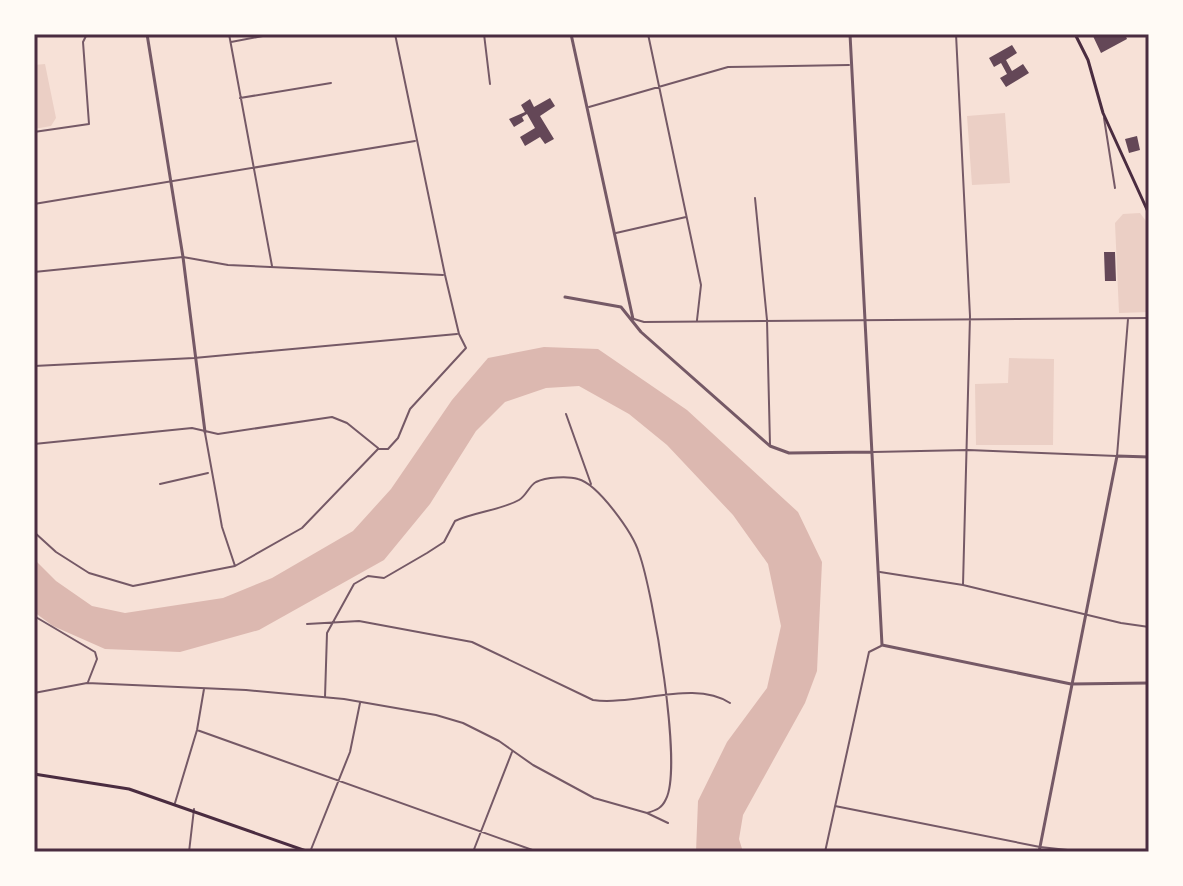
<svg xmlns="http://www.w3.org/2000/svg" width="1183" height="886" font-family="'Roboto Serif',serif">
<rect width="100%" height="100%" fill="#f7e1d7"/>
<path fill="#ebcfc5" d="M45 64 56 118 51 126 34 129V65Z
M1005 113 1010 183 972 185 967 116Z
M1140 213 1149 225V312L1119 313 1115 223 1123 214Z
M1009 358 1054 359 1053 445H976L975 384 1008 383Z"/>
<path fill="#dcb8b0" d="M544 347 598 349 687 410 798 512 822 562 817 671 805 703 743 815 739 839 743 852H696L698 801 727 742 767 688 781 626 768 564 733 515 667 445 629 414 579 386 546 388 505 402 476 431 430 504 384 560 259 630 180 652 105 649 53 626 34 612V559L56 581 92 606 125 613 223 598 272 578 353 531 391 489 452 400 488 358Z"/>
<path fill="#644757" d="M1092 34H1125L1127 39 1101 53Z
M1012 45 1017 53 1006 60 1012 71 1023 64 1029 73 1006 87 1000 78 1007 74 1001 63 994 67 989 58Z
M550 98 555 106 540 116 554 139 545 144 540 137 525 146 520 137 535 128 527 114 522 117 524 121 514 127 509 119 525 112 521 105 530 99 534 107Z
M1137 136 1140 150 1129 153 1125 139Z
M1104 252H1115L1116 281H1105Z"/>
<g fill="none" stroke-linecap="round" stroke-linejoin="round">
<path stroke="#755966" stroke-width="2" d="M229 34 272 266
M484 34 490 84
M648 34 701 285 697 320
M956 34 970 316 963 585
M231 42 273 34
M240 98 331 83
M589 107 728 67 849 65
M1104 118 1115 188
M34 132 89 124 83 42 87 34
M755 198 767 320 770 445
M34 204 415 141
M616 233 686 217
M34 272 183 257 228 265 443 275
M634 319 644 322 1149 318
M34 366 194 358 457 334
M566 414 591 484
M205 433 222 527 235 566
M34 444 192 428 218 434 332 417 347 423 378 448
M873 452 968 450 1117 456 1128 319
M160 484 208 473
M34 532 56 552 89 573 133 586 235 566 302 528 378 449H388L398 438 410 409 466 348 459 334 445 275 395 34
M880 572 963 585 1121 623 1149 627
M34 616 95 652 97 659 88 682
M307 624 359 621 472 642 593 700C635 706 695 679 730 703
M34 693 87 683 246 690 344 699 436 715 463 723 499 741 533 765 594 798 647 813 668 823
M325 697 327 633 354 584 368 576 384 578 427 553 444 542 455 521C475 512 501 510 519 500 526 496 529 486 536 482 546 477 568 476 578 479 598 484 633 533 639 553 653 592 683 766 666 799 662 808 657 810 647 813
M197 730 538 852
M175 803 197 730 204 689
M835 806 1040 847 1086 852
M189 852 194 809
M310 852 350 752 360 703
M473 852 512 752
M825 852 869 652 881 646"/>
<path stroke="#755966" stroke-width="3" d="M147 34 183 257 205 432
M571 34 633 319
M850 34 882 645 1071 684 1149 683
M565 297 621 307 641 332 770 446 789 453 872 452
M1039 852 1117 456 1149 457"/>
<path stroke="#4a2c40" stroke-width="3" d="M1075 34 1088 60 1103 113 1149 214
M34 774 129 789 309 852"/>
</g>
<rect width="1183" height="886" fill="none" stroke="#fffaf5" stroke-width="72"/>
<rect x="36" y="36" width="1111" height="814" fill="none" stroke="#4a2c40" stroke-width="3"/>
</svg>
